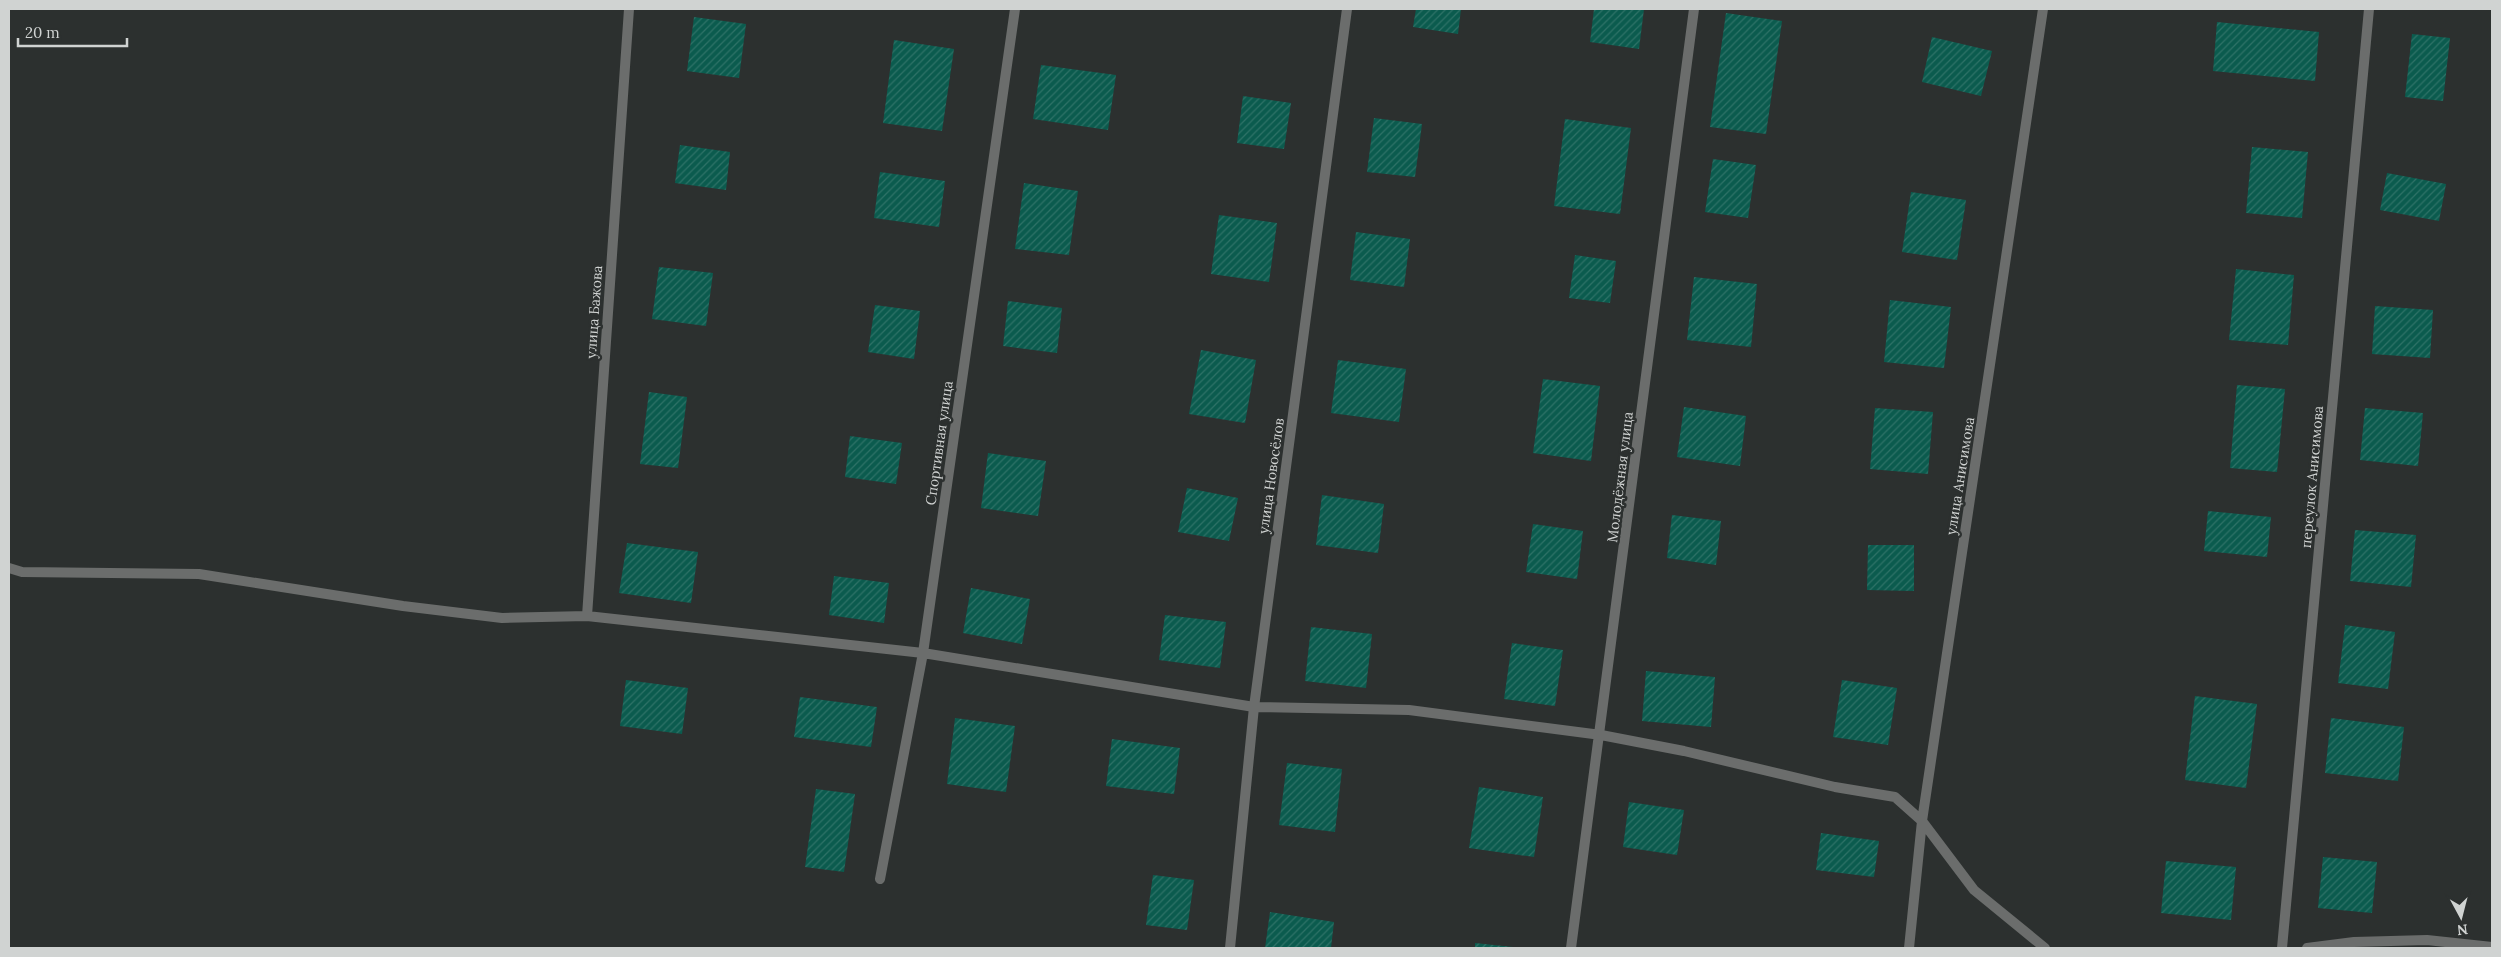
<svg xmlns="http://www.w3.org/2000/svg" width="2501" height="957" font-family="Lora,serif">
<defs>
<pattern id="building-hatch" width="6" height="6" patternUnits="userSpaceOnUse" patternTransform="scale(1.25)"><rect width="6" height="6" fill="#0b5b4e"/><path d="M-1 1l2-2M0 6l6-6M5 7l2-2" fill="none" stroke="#2e7267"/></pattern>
</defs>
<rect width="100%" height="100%" fill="#2c302f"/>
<path fill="url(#building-hatch)" d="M1416 9H1461L1458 34 1413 27Z
M1594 9H1644L1639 49 1590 42Z
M1726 13 1782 21 1766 134 1710 127Z
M694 17 746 24 739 78 687 71Z
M2217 22 2319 32 2315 81 2213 71Z
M2412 34 2450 38 2443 101 2405 97Z
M1932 37 1992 51 1981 96 1922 82Z
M894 40 954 49 942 131 883 123Z
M1041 65 1116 75 1108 130 1033 119Z
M1243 96 1291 103 1284 149 1237 143Z
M1374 118 1422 124 1415 177 1367 172Z
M1565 119 1631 128 1620 214 1554 206Z
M680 145 730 152 726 190 675 183Z
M2252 147 2308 152 2302 218 2246 213Z
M1713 159 1756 165 1748 218 1705 212Z
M880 172 945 181 939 227 874 218Z
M2387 173 2446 184 2439 221 2380 210Z
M1024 183 1078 191 1069 255 1015 249Z
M1911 192 1966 200 1957 260 1902 252Z
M1219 215 1277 223 1269 282 1211 274Z
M1356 232 1410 239 1404 287 1350 280Z
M1575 255 1616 261 1610 303 1569 298Z
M659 267 713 273 706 326 652 319Z
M2236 269 2294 275 2288 345 2229 340Z
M1694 277 1757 284 1751 347 1687 340Z
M1890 300 1951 307 1944 368 1884 362Z
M1008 301 1062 308 1057 353 1003 346Z
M875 305 920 311 914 359 868 352Z
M2375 306 2433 310 2430 358 2372 354Z
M1201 350 1256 360 1245 423 1189 414Z
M1338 360 1406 369 1399 422 1331 413Z
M1543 379 1600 386 1591 461 1533 453Z
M2237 385 2285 389 2277 472 2230 468Z
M649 392 687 397 678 468 640 464Z
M1684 407 1746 416 1740 466 1677 457Z
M1875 408 1933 412 1928 474 1870 469Z
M2365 408 2423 413 2418 466 2360 460Z
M850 436 902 443 896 484 845 477Z
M988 453 1046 461 1038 516 981 508Z
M1187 488 1238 498 1229 541 1178 532Z
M1322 495 1384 504 1378 553 1316 545Z
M2208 511 2271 517 2267 557 2204 551Z
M1672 515 1721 521 1716 565 1667 558Z
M1533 524 1583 531 1577 579 1526 572Z
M2355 530 2416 535 2411 587 2350 581Z
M627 543 698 552 691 603 619 593Z
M1868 545H1914V591L1867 590Z
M834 576 889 583 884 623 829 615Z
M971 588 1030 599 1022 644 963 633Z
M1165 615 1226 622 1220 668 1159 660Z
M2345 625 2395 632 2388 689 2338 683Z
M1311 627 1372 634 1366 688 1305 681Z
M1512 643 1563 650 1555 706 1504 699Z
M1646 671 1715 677 1711 727 1642 721Z
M626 680 688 688 682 734 620 726Z
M1842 680 1897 688 1888 745 1833 737Z
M2195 696 2257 704 2246 788 2185 780Z
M800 697 877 707 871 747 794 737Z
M955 718 1015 726 1006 792 947 784Z
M2331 718 2404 727 2398 781 2325 773Z
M1112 739 1180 748 1174 794 1106 786Z
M1287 763 1342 769 1335 832 1279 825Z
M1479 787 1543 797 1534 857 1469 848Z
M816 789 855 794 844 872 805 867Z
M1629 802 1684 810 1677 855 1623 847Z
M1821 833 1879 841 1874 877 1816 870Z
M2323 857 2377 862 2372 913 2318 908Z
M2166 861 2236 867 2231 920 2161 913Z
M1153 875 1194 880 1187 930 1146 925Z
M1270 912 1334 922 1331 948H1265Z
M1475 943 1513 947V948H1475Z"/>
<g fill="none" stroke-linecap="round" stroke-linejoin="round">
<path stroke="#6b6d6c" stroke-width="10" d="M9 568 22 572 199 574 403 606 502 618 587 616 923 653 1254 707 1409 710 1601 735 1684 751 1835 787 1895 797 1922 821 1974 890 2045 948
M587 616 629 9
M880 879 923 653 1015 9
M1230 948 1254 707 1347 9
M1571 948 1694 9
M1909 948 1922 821 2043 9
M2282 948 2369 9
M2307 948 2354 942 2427 940 2492 947"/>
</g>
<g text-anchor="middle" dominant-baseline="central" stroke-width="5" stroke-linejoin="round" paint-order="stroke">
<g font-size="14" fill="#d0d3d2" stroke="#2c302f">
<text transform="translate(594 312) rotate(-86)">улица Бажова</text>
<text transform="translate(939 443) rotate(-82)">Спортивная улица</text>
<text transform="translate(1271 476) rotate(-82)">улица Новосёлов</text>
<text transform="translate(1960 476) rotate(-81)">улица Анисимова</text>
<text transform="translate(1620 477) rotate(-83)">Молодёжная улица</text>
<text transform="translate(2312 477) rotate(-85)">переулок Анисимова</text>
</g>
</g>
<rect width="2501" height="957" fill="none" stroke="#d0d3d2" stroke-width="20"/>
<g transform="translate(2461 917) rotate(173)" stroke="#2c302f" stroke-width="4" paint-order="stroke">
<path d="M0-4L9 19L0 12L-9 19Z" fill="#d0d3d2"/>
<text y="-8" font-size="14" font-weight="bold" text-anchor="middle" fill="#d0d3d2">N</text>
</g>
<path d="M18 38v8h109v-8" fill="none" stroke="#d0d3d2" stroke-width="2.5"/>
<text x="25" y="38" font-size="15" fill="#d0d3d2" stroke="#2c302f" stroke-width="4" paint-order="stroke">20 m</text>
</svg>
